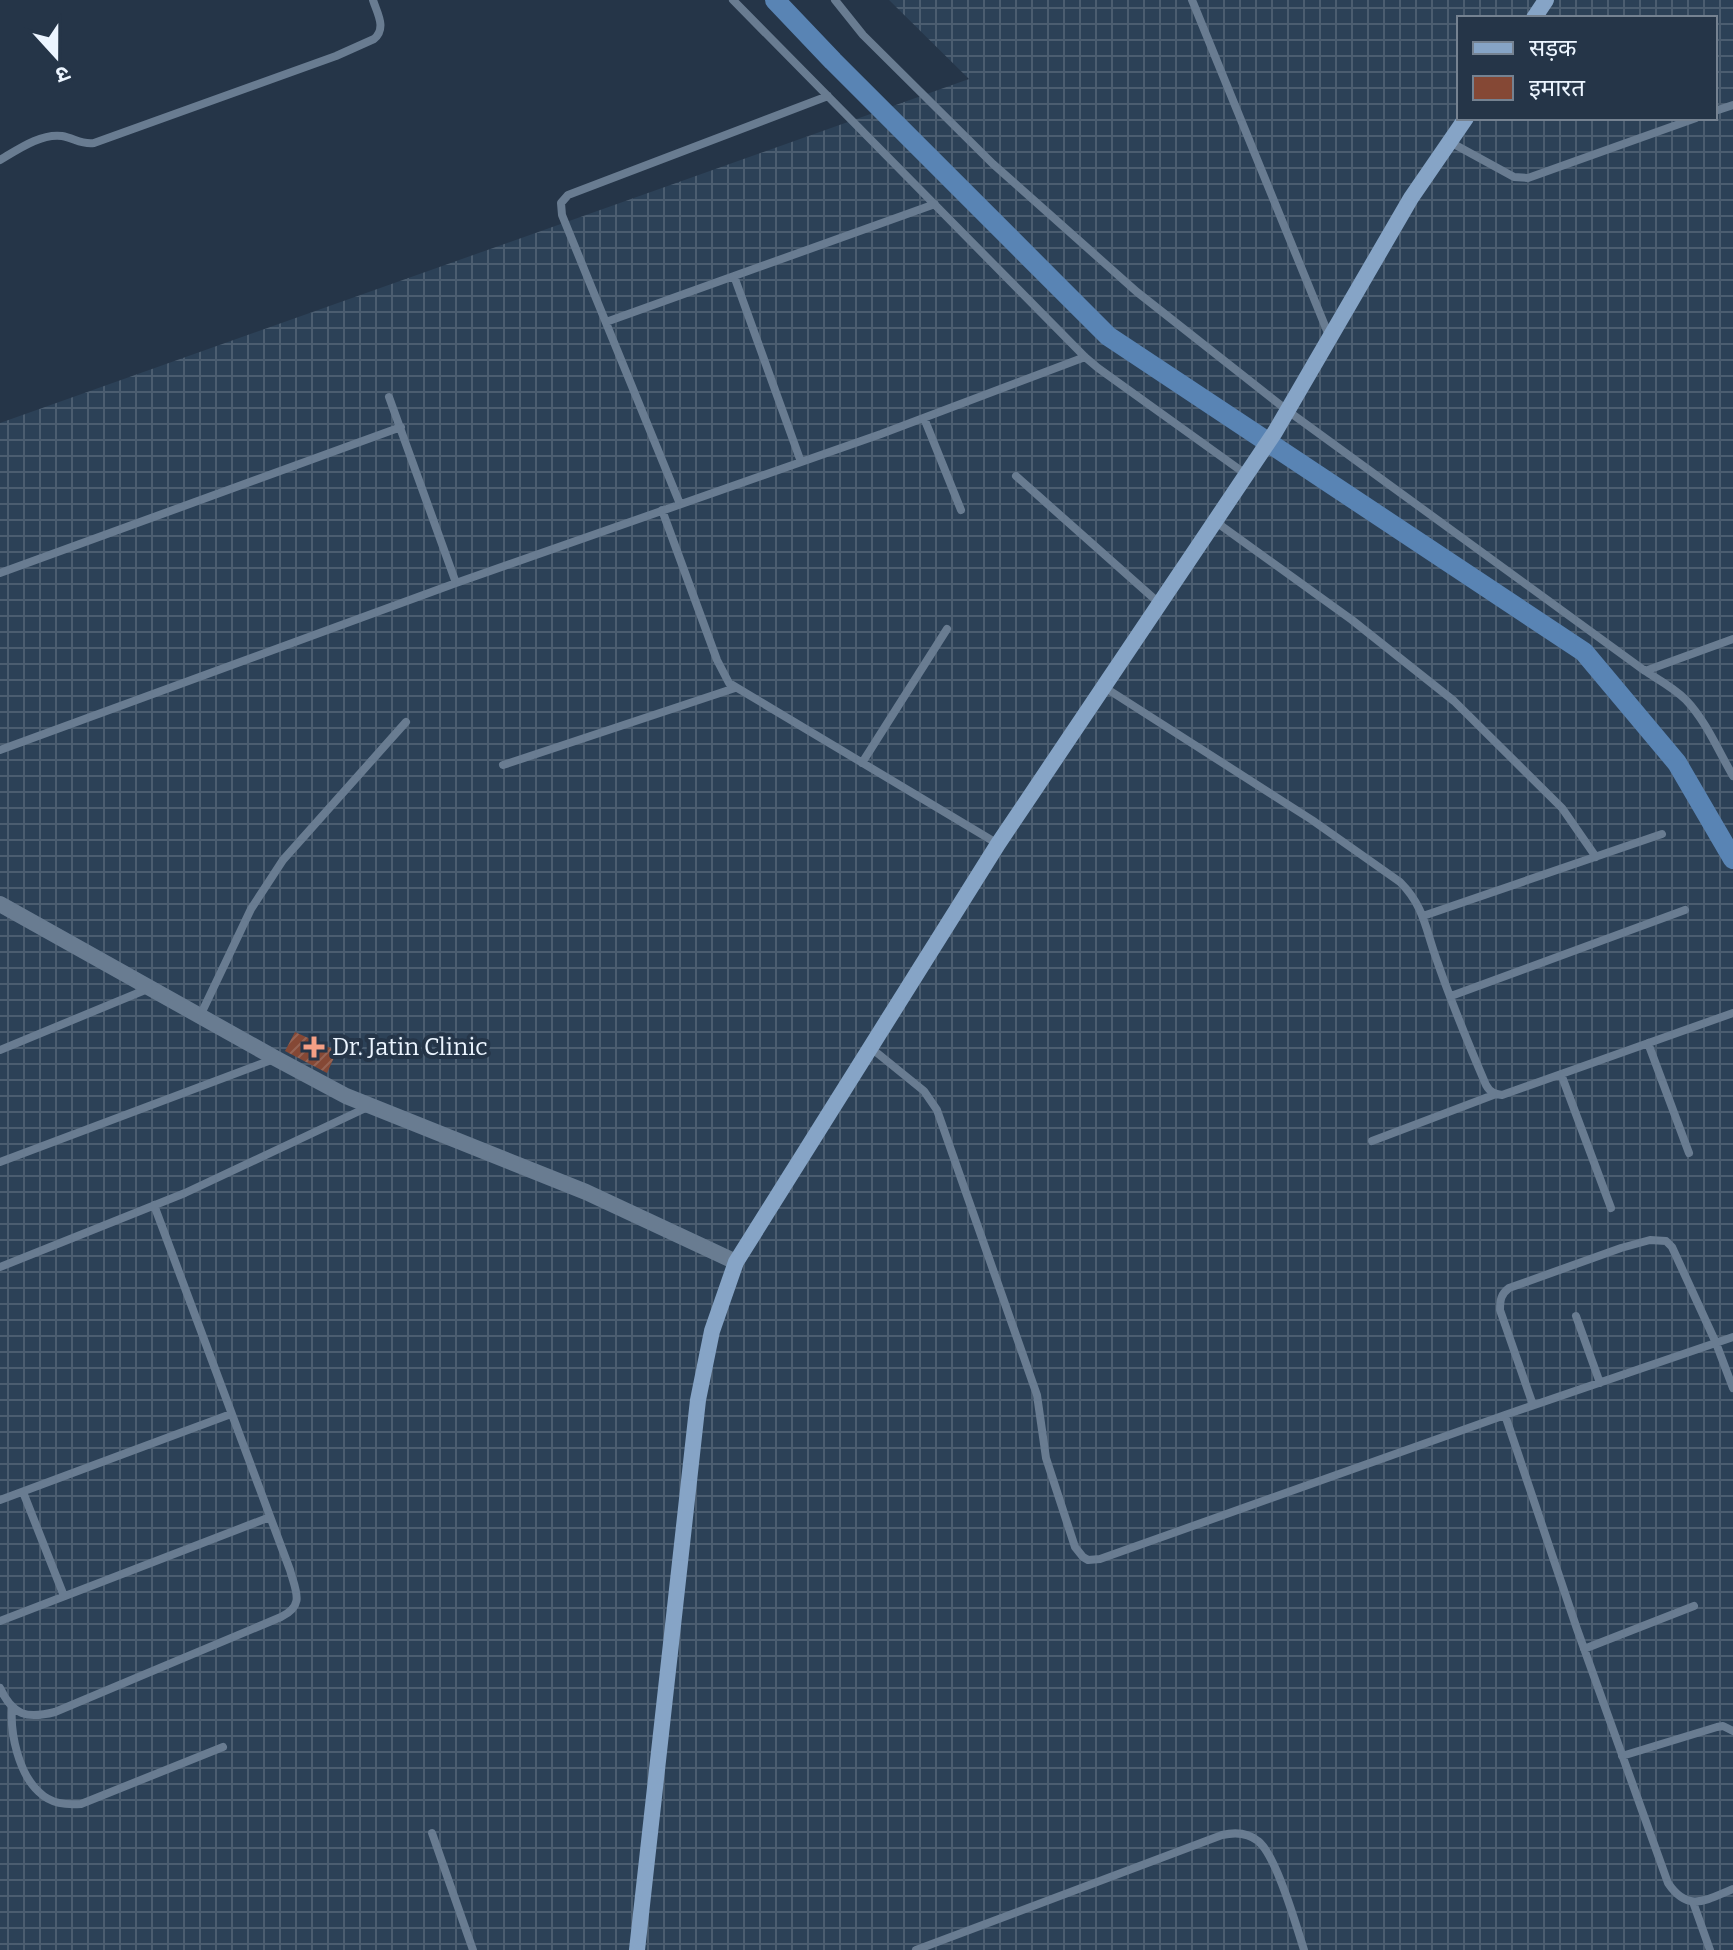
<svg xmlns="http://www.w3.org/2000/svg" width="1733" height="1950" font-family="Bitter,'Noto Sans Devanagari',serif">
<defs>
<pattern id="industrial-grid" width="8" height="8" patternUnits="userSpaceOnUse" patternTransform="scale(2)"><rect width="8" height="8" fill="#2c4157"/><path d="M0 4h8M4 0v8" fill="none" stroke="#4b5d70"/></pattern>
<pattern id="building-hatch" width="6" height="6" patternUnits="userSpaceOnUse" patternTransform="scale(2)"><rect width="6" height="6" fill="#854835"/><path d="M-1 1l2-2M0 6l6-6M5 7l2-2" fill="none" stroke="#966353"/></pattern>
</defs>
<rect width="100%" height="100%" fill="#253548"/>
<path fill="url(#industrial-grid)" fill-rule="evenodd" d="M889 0H1733V1950H0V423L969 79ZM1459 18H1715V118H1459Z"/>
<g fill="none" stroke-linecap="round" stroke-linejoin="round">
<path stroke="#5984b4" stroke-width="20" d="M775 0 833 61 1108 336 1584 652 1677 763 1733 859"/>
</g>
<path fill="url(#building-hatch)" d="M295 1032 337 1051 327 1073 285 1051Z"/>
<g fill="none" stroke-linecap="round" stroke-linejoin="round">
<path stroke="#697c91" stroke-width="8" d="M733 0 1085 357 1098 368 1247 475
M835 0 863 35 993 164 1137 292 1288 411 1645 671C1659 680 1674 688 1686 700 1706 721 1719 752 1733 776
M1192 0 1330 338
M1715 111 1733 105
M1450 142 1514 177 1528 178 1696 118
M0 160C17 150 41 133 62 136 74 138 82 145 94 143L336 56 374 39C387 28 377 13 373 0
M734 276 801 462
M606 322 935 204
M389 397 456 583
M924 418 961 510
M1016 476 1159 603
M680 504 562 215 561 203 568 195 828 96
M662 510 717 660 729 683 998 844
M1216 522 1352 620 1454 701 1562 808 1596 857
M0 573 401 427
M1645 671 1733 639
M1104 687 1312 820 1400 882C1423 905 1425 926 1435 955 1450 999 1468 1043 1486 1085 1490 1092 1494 1094 1502 1095L1733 1013
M0 750 456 583 881 434 1085 357
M862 763 947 629
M503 765 735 688
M1423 916 1662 834
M1451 996 1685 910
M200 1016 251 909 283 860 406 722
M1648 1043 1689 1153
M871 1048 924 1091 937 1110 1037 1395 1046 1458 1075 1547 1083 1557 1088 1560 1100 1559 1505 1415 1733 1337
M0 1050 150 988
M1561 1074 1611 1208
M1372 1141 1496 1094
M0 1162 274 1059
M0 1267 185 1193 370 1106
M1576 1316 1600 1383
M1533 1405 1500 1310C1500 1300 1501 1294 1509 1288L1621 1248 1650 1240 1666 1241 1672 1247 1716 1343 1733 1388
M1505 1415 1577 1629 1668 1883C1688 1913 1706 1900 1733 1889
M23 1492 64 1596
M0 1500 231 1414
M0 1621 270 1517
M1584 1649 1694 1606
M0 1688C13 1716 27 1719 55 1712L281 1617C305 1605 296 1592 290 1570L154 1205
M12 1708C10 1734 19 1774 39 1792 51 1804 66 1805 81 1804L223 1747
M1622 1756 1717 1727 1723 1726 1733 1731
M432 1833 473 1950
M1693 1902 1710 1950
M916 1950 1222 1835C1235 1832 1247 1832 1258 1841 1276 1855 1296 1925 1304 1950"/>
<path stroke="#697c91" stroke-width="16" d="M0 904 275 1058 346 1096 586 1192 736 1262"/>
<path stroke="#86a4c6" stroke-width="16" d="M1534 18 1546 0
M637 1950 698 1400 712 1331 736 1262 998 844 1275 432 1411 198 1466 118"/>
</g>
<path fill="#f39f85" stroke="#253548" stroke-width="3" d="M310 1035h8v8h8v8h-8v8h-8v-8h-8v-8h8z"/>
<g text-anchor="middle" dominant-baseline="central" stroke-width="8" stroke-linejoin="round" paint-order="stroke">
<g font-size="24" fill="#ecf5ff" stroke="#253548" text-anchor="start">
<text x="332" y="1047">Dr. Jatin Clinic</text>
</g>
</g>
<rect x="1457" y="16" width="260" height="104" fill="#253548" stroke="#758291" stroke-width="2"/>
<rect x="1473" y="42" width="40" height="12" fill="#86a4c6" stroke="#758291" stroke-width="2"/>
<text x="1529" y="56" font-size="24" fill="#ecf5ff">सड़क</text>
<rect x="1473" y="76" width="40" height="24" fill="#854835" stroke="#758291" stroke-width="2"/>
<text x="1529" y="96" font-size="24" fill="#ecf5ff">इमारत</text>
<g transform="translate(56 56) rotate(159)" stroke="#253548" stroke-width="6" paint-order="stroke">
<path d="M0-6L14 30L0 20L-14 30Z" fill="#ecf5ff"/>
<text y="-12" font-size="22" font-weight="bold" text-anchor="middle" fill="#ecf5ff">उ</text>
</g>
</svg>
